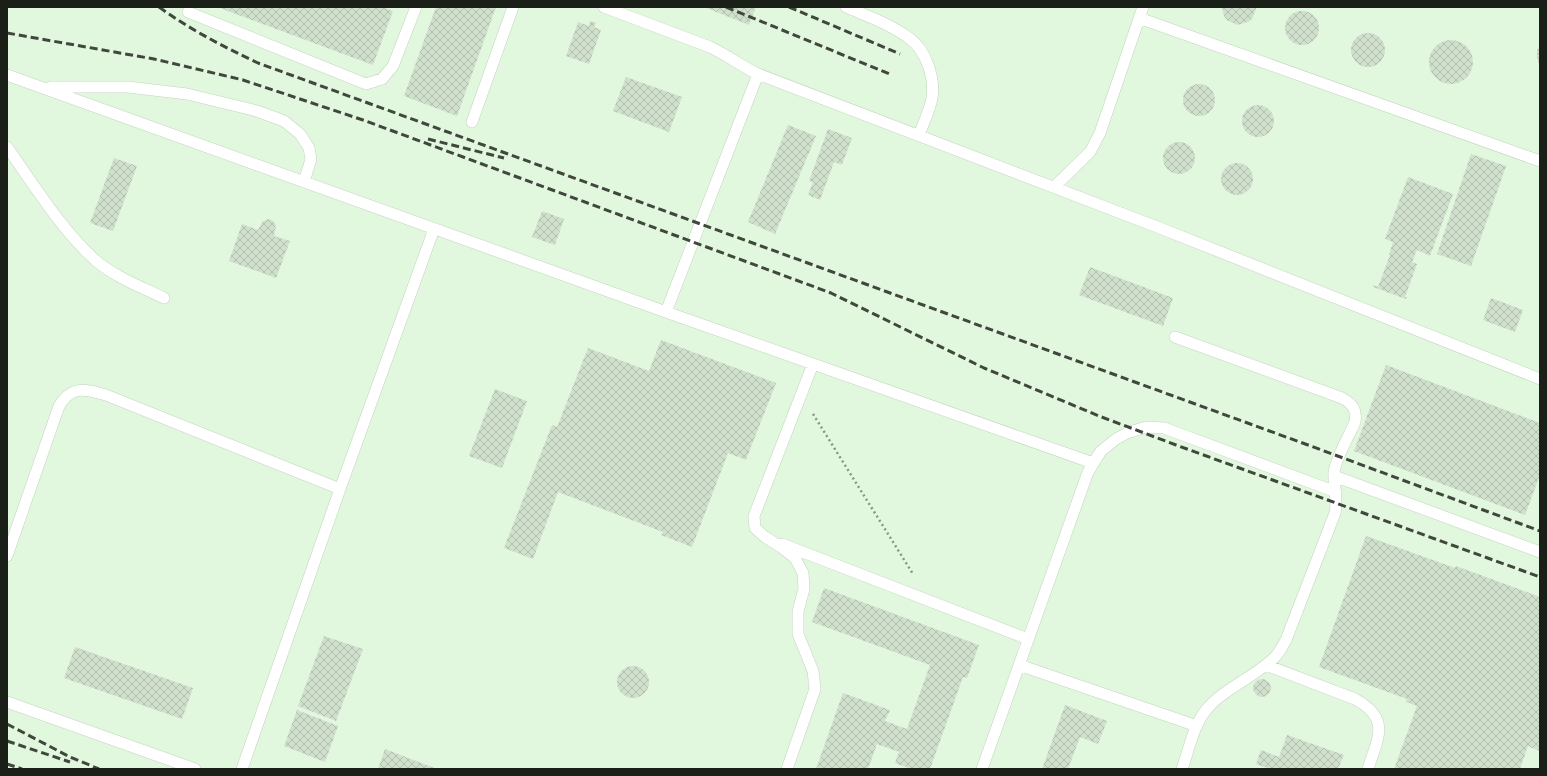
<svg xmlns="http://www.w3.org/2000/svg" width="1547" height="776" font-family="Lato,sans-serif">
<defs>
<pattern id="building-cross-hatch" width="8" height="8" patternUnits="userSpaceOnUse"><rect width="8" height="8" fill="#d0e0cd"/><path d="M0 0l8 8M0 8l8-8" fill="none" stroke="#b2c0af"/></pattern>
</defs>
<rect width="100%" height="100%" fill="#eefeeb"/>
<path fill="#e2f8de" d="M7 7H1540V769H7Z"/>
<path fill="url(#building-cross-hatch)" d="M217 7H383L393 11 373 65Z
M436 7H496L457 116 404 96Z
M704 7H756L749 25Z
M1222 7H1256V9L1252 19 1248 22 1237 25 1227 20 1224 16Z
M1285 28a17 17 0 1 1 34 0a17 17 0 1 1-34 0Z
M590 21 596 23 594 27 601 30 589 64 566 56 578 22 589 26Z
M1351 50a17 17 0 1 1 34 0a17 17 0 1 1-34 0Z
M1429 62a22 22 0 1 1 44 0a22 22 0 1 1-44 0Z
M1540 45V68L1537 57V50Z
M626 77 682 97 669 132 613 111Z
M1183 100a16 16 0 1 1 32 0a16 16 0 1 1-32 0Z
M1242 121a16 16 0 1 1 32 0a16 16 0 1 1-32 0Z
M788 125 816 136 775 234 748 222Z
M828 129 852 138 842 165 834 162 820 200 808 195 813 182 809 181Z
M1163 158a16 16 0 1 1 32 0a16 16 0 1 1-32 0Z
M1471 154 1506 166 1471 266 1437 254Z
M114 158 137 166 113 231 90 223Z
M1221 179a16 16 0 1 1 32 0a16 16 0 1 1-32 0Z
M1408 177 1453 194 1430 256 1417 250 1412 262 1417 264 1405 297H1407L1406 299 1373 287 1374 285 1378 287 1390 255H1389L1393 242 1385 239Z
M542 211 564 219 555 245 532 237Z
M269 219 272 220 276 225 274 236 290 241 276 278 229 261 242 224 258 230 263 221Z
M1090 267 1173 298 1163 326 1079 295Z
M1491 298 1523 310 1515 332 1483 320Z
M661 340 776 383 746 460 728 453 692 547 661 535 663 532 558 492 533 559 504 548 552 425 557 427 588 348 649 371Z
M1386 365 1540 423V475L1525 515 1354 451Z
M495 389 527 401 502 468 469 456Z
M1366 536 1455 568 1456 566 1540 597V748L1539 751 1528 746 1520 769H1394L1417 706 1406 702 1407 699 1319 667Z
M824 588 979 645 967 678 963 677 930 769H911L895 763 899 752 877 744 868 769H816L843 693 890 710 885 721 907 729 930 665 812 622Z
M324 636 363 649 336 721 298 706Z
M75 647 193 688 182 719 64 678Z
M617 682a16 16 0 1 1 32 0a16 16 0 1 1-32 0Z
M1253 688a9 9 0 1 1 18 0a9 9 0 1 1-18 0Z
M1065 705 1107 721 1098 744 1080 737 1068 769H1042Z
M297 710 338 726 325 762 284 746Z
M1287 735 1344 755 1338 769H1270L1256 764 1261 750 1279 757Z
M385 749 437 769H378Z"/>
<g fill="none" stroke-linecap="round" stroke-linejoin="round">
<g stroke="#c3d3c0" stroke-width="12">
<path id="lane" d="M604 7 710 47C727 55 741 66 758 74L1160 228 1540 379
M846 7C867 16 890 24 909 38 926 50 935 77 932 98 930 110 923 124 919 135
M188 12 366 84 382 79 393 66 416 7
M1139 18 1540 161
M7 75 666 312 1093 463
M51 87H128L187 94 257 111 284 121 300 134 309 148 311 159 304 182
M472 122 513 7
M7 147C34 185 61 229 95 260 115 277 141 287 164 298
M1054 187 1090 152 1100 133 1143 7
M666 312 758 74
M1175 337 1342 398C1353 404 1357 410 1355 422 1349 436 1336 458 1334 472 1333 486 1338 499 1335 513L1286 640C1283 645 1280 651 1276 656 1256 677 1225 687 1206 710 1193 726 1189 750 1182 769
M1334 476 1540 552
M340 489 434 229
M782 544 1028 639
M7 556 59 406C72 385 85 389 106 395L340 489 242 769
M1019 665 1197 726
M1266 665 1355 699C1391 719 1378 737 1368 769
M7 702 195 769
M787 769 815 689 813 671 798 634V611L804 589 803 573 795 558 781 547 765 537 755 528 754 516 813 364
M982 769 1088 472 1101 451 1116 439 1127 433 1146 427 1164 428 1336 492"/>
</g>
<path stroke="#899487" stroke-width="2.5" stroke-dasharray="2 3" stroke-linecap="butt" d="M813 414 913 574"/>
<use href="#lane" stroke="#fff" stroke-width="11"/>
<path stroke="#40473d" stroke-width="3" stroke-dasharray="8 4" stroke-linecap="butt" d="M159 7C191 30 222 46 258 63L1308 445 1540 531
M726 7 892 75
M789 7 900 54
M7 33 154 59 243 80 363 120 831 293 984 368 1099 416 1176 445 1540 577
M428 139 504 158
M7 724 70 757 99 769
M7 741 70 762
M7 764 22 769"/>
</g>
<rect width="1547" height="776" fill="none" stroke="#1a1f18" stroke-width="16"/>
</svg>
